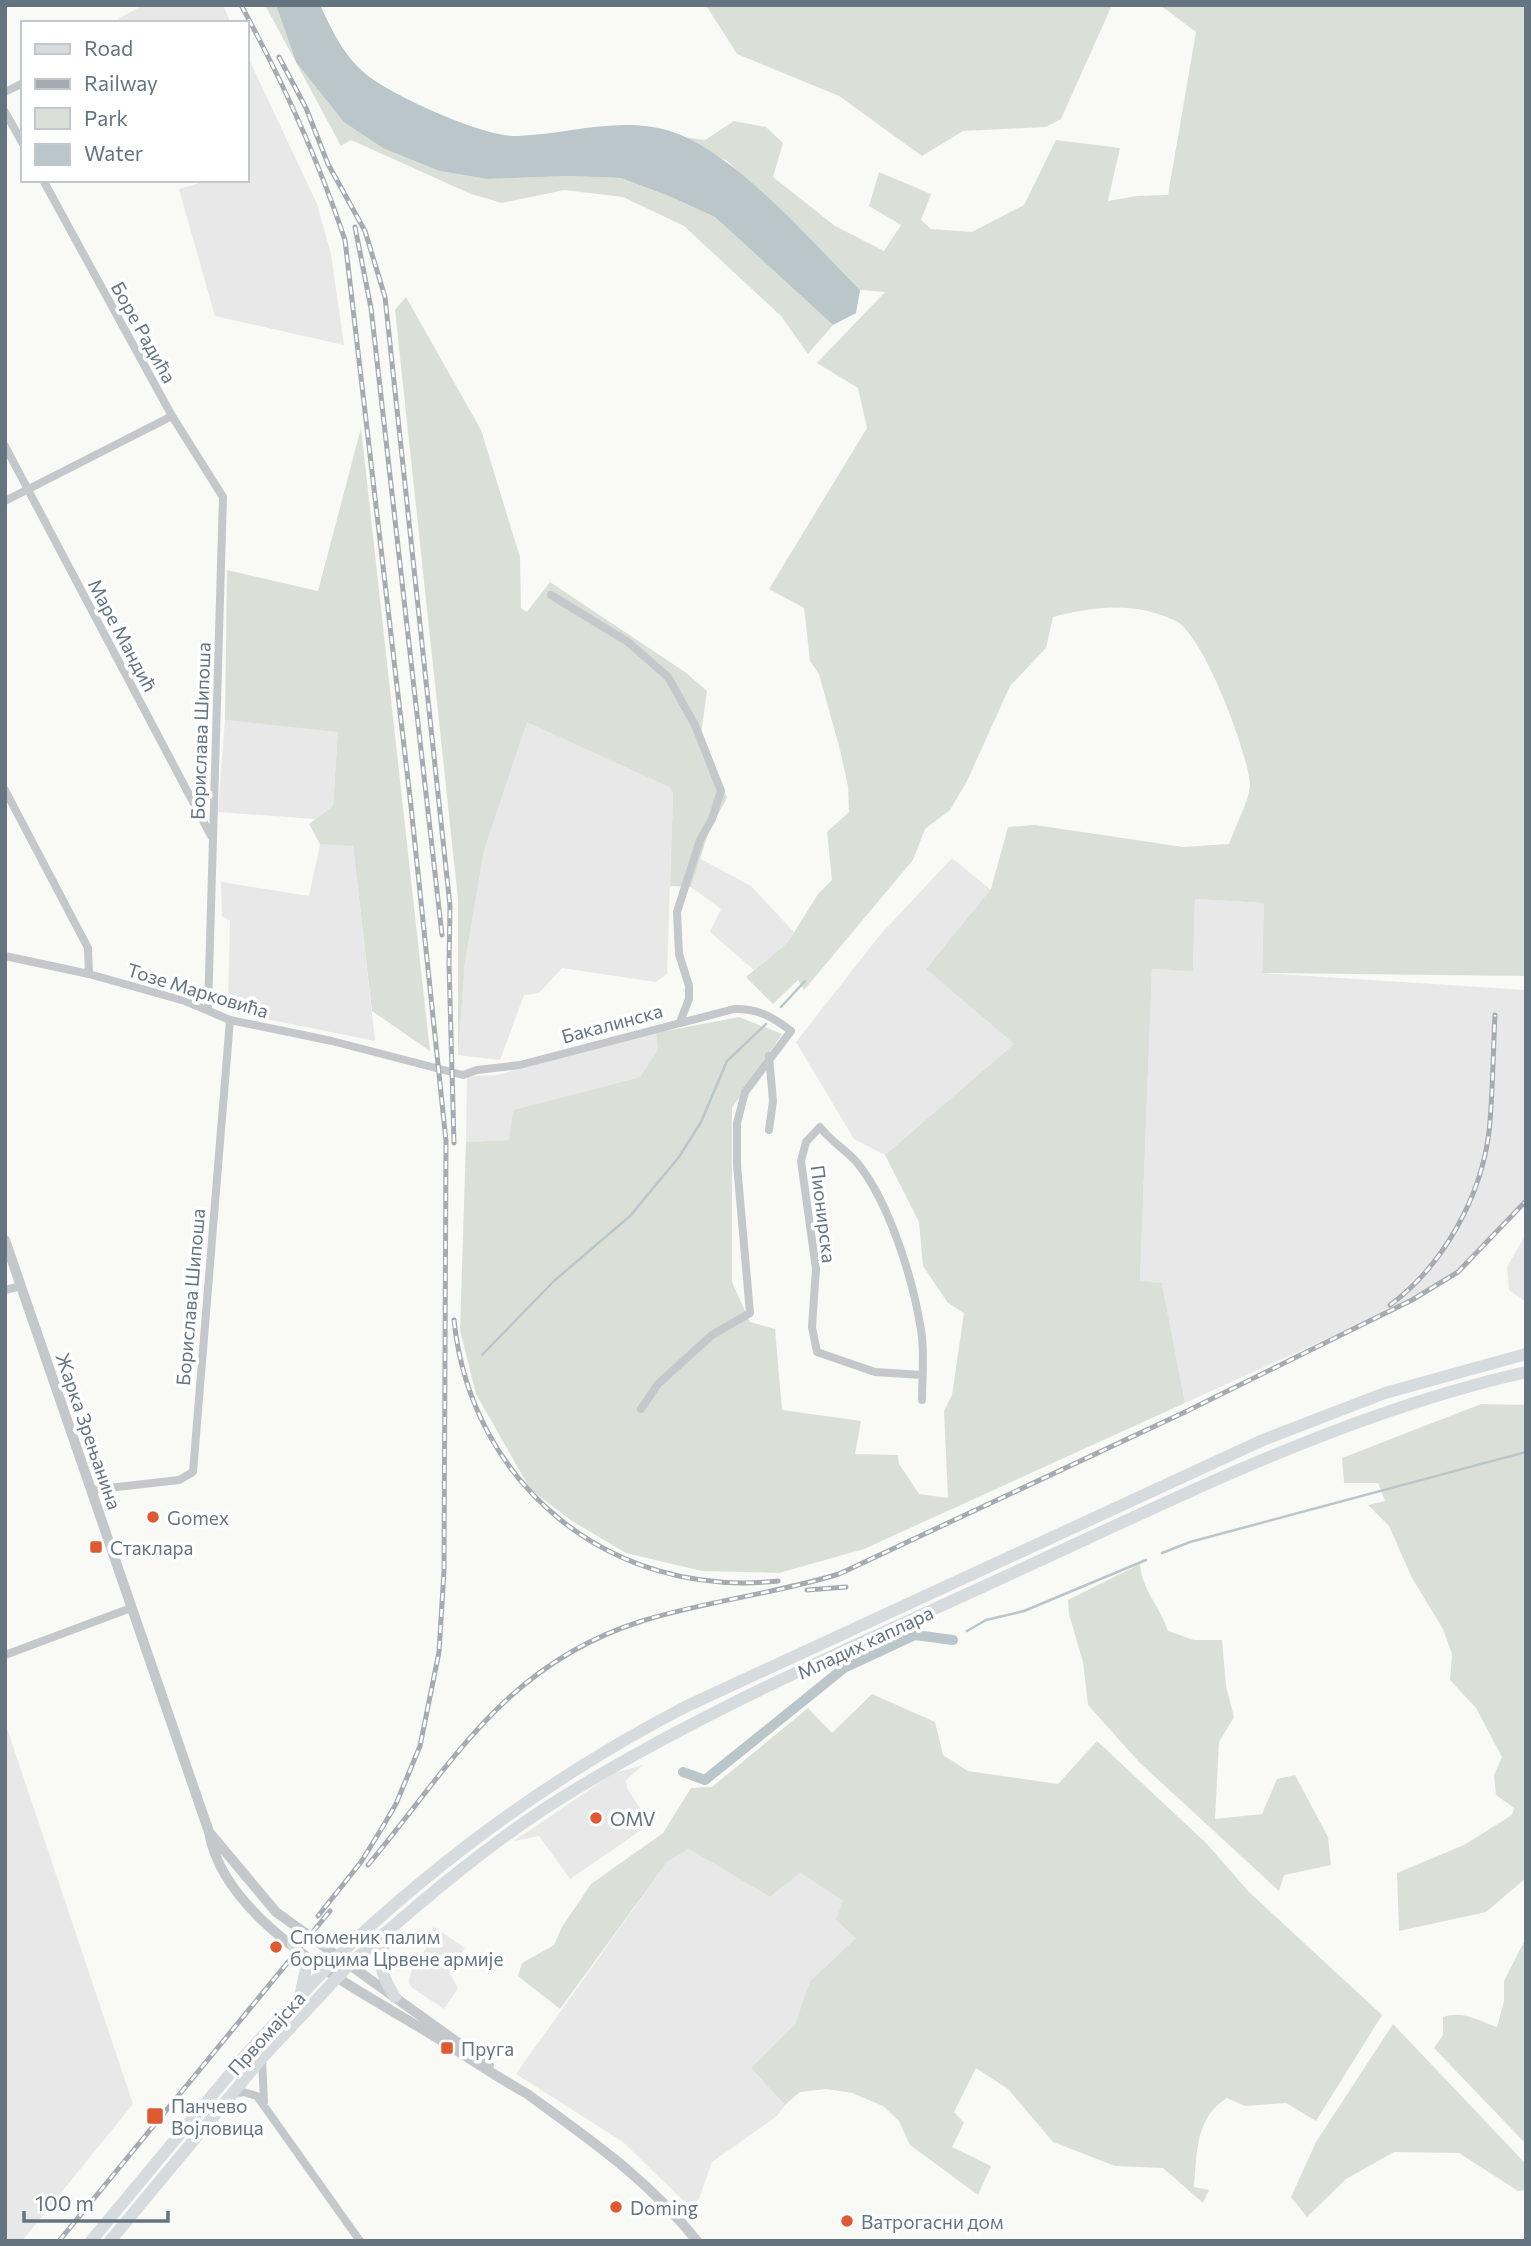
<svg xmlns="http://www.w3.org/2000/svg" width="1531" height="2246" font-family="Commissioner,sans-serif">
<rect width="100%" height="100%" fill="#f9f9f6"/>
<path fill="#e7e8e7" d="M144 5H223L231 23H121L119 18Z
M247 55 317 204 331 254 344 345 215 316 179 189 211 180H247Z
M225 720 338 731 333 806 316 819 218 812Z
M527 721 669 787 673 792 667 974 656 982 562 968 539 993 524 995 500 1060 458 1055 465 962 484 851Z
M321 840 353 846 375 1041 232 1012 228 1005 230 921 222 916 221 882 309 896Z
M699 858 751 886 794 932 788 942 754 970 710 932 721 909 691 887Z
M952 858 991 890 926 969 1014 1044 885 1155 854 1139 796 1042 880 935Z
M1195 899 1264 903 1262 973 1526 990V1201L1458 1272 1412 1300 1185 1403 1162 1283 1140 1282 1152 969 1193 970Z
M656 1033 658 1050 640 1077 513 1110 510 1140 466 1142 467 1076 497 1075Z
M1526 1234V1302L1509 1290 1507 1267Z
M5 1722 133 2104 22 2241H5Z
M643 1765 626 1780 627 1788 650 1824 570 1879 539 1836 514 1841 614 1773Z
M689 1849 770 1897 800 1873 843 1901 856 1938 810 1981 795 2024 751 2068 785 2105 777 2116 712 2162 699 2199 690 2207 623 2142 516 2074 667 1862Z
M434 1927 465 1948 449 1972 458 1988 444 2009 411 1987 409 1981 411 1972 426 1948 421 1945Z"/>
<path fill="#dae0d7" d="M265 5H276L296 62 440 171 487 179 568 176 621 178 671 197 715 217 833 325 808 354 781 316 684 226 623 197 564 190 502 203 471 194 351 140 341 146Z
M699 5H1112L1061 119 1046 127 963 131 922 156 839 96 737 54 707 7Z
M1160 5H1526V976L1262 973 1264 903 1195 899 1193 971 1152 969 1140 1281 1162 1283 1185 1403 864 1549 779 1573 702 1571 626 1553 572 1521 530 1489 476 1394 460 1330 466 1142 509 1140 513 1110 640 1077 658 1050 656 1033 739 1017 782 1034 732 1108V1282L750 1322 775 1329 782 1410 861 1421 855 1454 898 1455 899 1464 919 1494 948 1498 944 1411 952 1395 964 1313 948 1303 923 1266 919 1222 885 1155 1014 1044 926 969 991 889 1008 827 1035 825 1183 847 1229 844C1234 830 1251 796 1250 783 1247 751 1203 632 1174 620 1132 602 1097 606 1053 617L1046 648 1010 686 967 781 950 810 925 829 913 860 804 990 798 980 773 1004 746 977 788 942 818 894 832 880 827 832 849 812 848 786 840 750 819 674 810 661 804 608 769 589 867 428 858 388 817 363 885 292 860 290 726 160 651 133 705 140 734 121 766 127 783 143 773 177 835 226 884 251 901 225 869 206 879 172 931 194 921 220 931 229 972 232 1024 205 1056 140 1120 148 1108 201 1136 196 1168 195 1196 32Z
M406 297 481 430 520 557 521 608 527 612 550 582 685 672 707 691 701 734 727 798 709 831 691 887 670 886 673 793 669 787 527 722 484 851 465 962 458 1055V899L395 310Z
M361 428 430 1051 372 1011 353 846 320 844 309 824 333 806 338 732 225 720 227 570 318 591Z
M1481 1404 1526 1405V1878L1486 1912 1399 1931 1397 1873 1464 1845 1512 1815 1514 1808 1496 1795 1494 1775 1502 1757 1476 1708 1450 1680 1452 1654 1443 1629 1412 1578 1389 1526 1368 1505 1385 1501 1378 1483H1344L1342 1458Z
M1140 1564C1142 1591 1160 1606 1168 1631L1194 1640H1222L1226 1686 1234 1717 1219 1742 1215 1819 1262 1814 1277 1779 1295 1775 1328 1837 1331 1865 1284 1875 1279 1891 1139 1762 1088 1705 1083 1662 1069 1614 1068 1600Z
M872 1694 935 1722 943 1755 968 1771 1058 1784 1097 1741 1206 1843 1249 1892 1382 2015 1316 2121 1286 2103 1245 2106 1227 2098C1195 2117 1197 2154 1194 2187L1209 2190 1203 2203 1163 2168 1115 2166 1053 2142 1008 2089 976 2068 954 2112 964 2123 952 2147 991 2166 978 2195 910 2145 899 2121 883 2106 852 2093 826 2089 800 2092 785 2105 751 2068 795 2024 810 1981 856 1938 836 1920 843 1901 800 1873 770 1897 689 1849 667 1862 560 2009 518 1976 522 1963 554 1945 562 1927 591 1884 663 1833 691 1788 712 1787 808 1708 832 1733Z
M1526 1938V2144L1434 2048 1443 2035V2017C1462 2010 1480 2021 1497 2027L1504 2001V1981Z
M1393 2024 1526 2164V2190L1518 2191 1459 2153 1394 2152 1346 2179 1307 2217 1291 2197 1316 2142Z"/>
<path fill="#bbc6ca" d="M276 5H320C332 30 344 57 367 75 393 96 485 138 518 136 572 134 628 113 681 135 741 160 813 243 860 290L856 313 833 325 715 217 671 197 621 178 568 176 487 179 440 171 383 148 344 122 296 62Z"/>
<g fill="none" stroke-linecap="round" stroke-linejoin="round">
<path stroke="#bbc6ca" stroke-width="2.5" d="M781 1007 805 981
M482 1355 554 1281 630 1216 679 1157 701 1122 727 1061 766 1024
M1162 1553 1190 1542 1526 1452
M967 1631 986 1620 1024 1611 1146 1560"/>
<path stroke="#bbc6ca" stroke-width="10" d="M683 1772 705 1780 844 1668 915 1635 953 1640"/>
<path stroke="#c4c8cb" stroke-width="8" d="M5 92 23 83
M5 112 23 144
M43 180 172 416 223 497 208 1009
M5 446 211 836
M5 501 172 416
M551 595 628 642 668 677 695 725 721 791 712 819 700 840 677 912 679 954 689 986V999L680 1022
M5 790 88 948 89 974
M5 956 89 974 185 1001 230 1020 332 1041 463 1075 477 1070 520 1065 734 1009C757 1008 773 1017 791 1031L745 1092 737 1123V1165L750 1313 712 1335 658 1384 641 1409
M769 1130 773 1101 769 1056
M5 1290 21 1286
M922 1400C922 1377 925 1352 921 1330 913 1279 890 1205 859 1165 847 1150 831 1142 820 1127L806 1142 801 1161 816 1269 812 1327 817 1352 875 1372 922 1375
M91 1490 179 1480 193 1472 230 1020
M5 1655 131 1608
M262 2059 264 2102
M233 2094 243 2092 257 2096 360 2241"/>
<path stroke="#c4c8cb" stroke-width="10" d="M5 1240 209 1832C224 1922 352 1986 424 2030 459 2051 493 2075 529 2095
M209 1832 276 1912 489 2065
M526 2093C590 2140 647 2178 697 2241"/>
<path stroke="#d6dbde" stroke-width="12" d="M293 1944 306 1969 301 1992
M91 2241 248 2052 337 1957
M110 2241 262 2058 349 1965"/>
<path stroke="#d6dbde" stroke-width="12" d="M388 1933C377 1960 379 1972 395 1997
M312 1940 327 1943 355 1936
M337 1957C442 1857 559 1772 687 1706L1263 1440 1385 1393 1526 1354
M349 1965C412 1909 477 1853 547 1807 699 1710 867 1641 1030 1565 1191 1491 1352 1411 1526 1372"/>
<g stroke="#a5abb1" stroke-width="5">
<path id="rail" d="M241 5C282 80 318 159 345 240L411 806 446 1141 444 1571 439 1652 420 1746 396 1804 382 1828 361 1862 318 1916
M279 57 306 108 328 164 365 231 385 297 450 906 449 964 454 1143
M355 227 371 308 442 935
M1390 1305C1443 1266 1481 1197 1489 1132 1493 1093 1493 1053 1495 1015
M454 1320C471 1486 612 1599 778 1581
M807 1590 846 1587
M368 1865C453 1763 505 1664 642 1621 706 1601 774 1594 839 1574L1185 1412 1412 1300 1458 1272 1526 1201
M59 2241 330 1911"/>
</g>
<use href="#rail" stroke="#fff" stroke-width="2.5" stroke-dasharray="8" stroke-linecap="butt"/>
</g>
<g fill="#df5a30" stroke="#fff" stroke-width="2.5">
<circle cx="153" cy="1517" r="7"/>
<rect x="89" y="1540" width="14" height="14" rx="3.5"/>
<circle cx="596" cy="1818" r="7"/>
<circle cx="276" cy="1947" r="7"/>
<rect x="440" y="2041" width="14" height="14" rx="3.5"/>
<rect x="146" y="2107" width="18" height="18" rx="3.5"/>
<circle cx="616" cy="2207" r="7"/>
<circle cx="847" cy="2221" r="7"/>
</g>
<g text-anchor="middle" dominant-baseline="central" stroke-width="7" stroke-linejoin="round" paint-order="stroke">
<g font-size="19" fill="#647481" stroke="#fff">
<text transform="translate(144 332) rotate(61)">Боре Радића</text>
<text transform="translate(123 635) rotate(62)">Маре Мандић</text>
<text transform="translate(200 731) rotate(-88)">Борислава Шипоша</text>
<text transform="translate(198 990) rotate(17)">Тозе Марковића</text>
<text transform="translate(612 1023) rotate(-15)">Бакалинска</text>
<text transform="translate(824 1214) rotate(83)">Пионирска</text>
<text transform="translate(190 1297) rotate(-85)">Борислава Шипоша</text>
<text transform="translate(89 1431) rotate(71)">Жарка Зрењанина</text>
<text transform="translate(865 1642) rotate(-25)">Младих каплара</text>
<text transform="translate(266 2033) rotate(-48)">Првомајска</text>
</g>
<g font-size="19" fill="#647481" stroke="#fff" text-anchor="start">
<text x="167" y="1517">Gomex</text>
<text x="110" y="1547">Стаклара</text>
<text x="610" y="1818">OMV</text>
<text x="290" y="1936">Споменик палим<tspan x="290" dy="22">борцима Црвене армије</tspan></text>
<text x="461" y="2048">Пруга</text>
<text x="171" y="2105">Панчево<tspan x="171" dy="22">Војловица</tspan></text>
<text x="630" y="2207">Doming</text>
<text x="861" y="2221">Ватрогасни дом</text>
</g>
</g>
<rect width="1531" height="2246" fill="none" stroke="#647481" stroke-width="14"/>
<rect x="21" y="21" width="228" height="161" fill="#ffffff" stroke="#c1c7cd" stroke-width="2"/>
<rect x="35" y="44" width="35" height="10" fill="#d6dbde" stroke="#c1c7cd" stroke-width="2"/>
<text x="84" y="56" font-size="21" fill="#647481">Road</text>
<rect x="35" y="79" width="35" height="10" fill="#a5abb1" stroke="#c1c7cd" stroke-width="2"/>
<text x="84" y="91" font-size="21" fill="#647481">Railway</text>
<rect x="35" y="108" width="35" height="21" fill="#dae0d7" stroke="#c1c7cd" stroke-width="2"/>
<text x="84" y="126" font-size="21" fill="#647481">Park</text>
<rect x="35" y="144" width="35" height="21" fill="#bbc6ca" stroke="#c1c7cd" stroke-width="2"/>
<text x="84" y="161" font-size="21" fill="#647481">Water</text>
<path d="M24 2211v10h144v-10" fill="none" stroke="#647481" stroke-width="3.5"/>
<text x="35" y="2211" font-size="21" fill="#647481" stroke="#ffffff" stroke-width="5" paint-order="stroke">100 m</text>
</svg>
